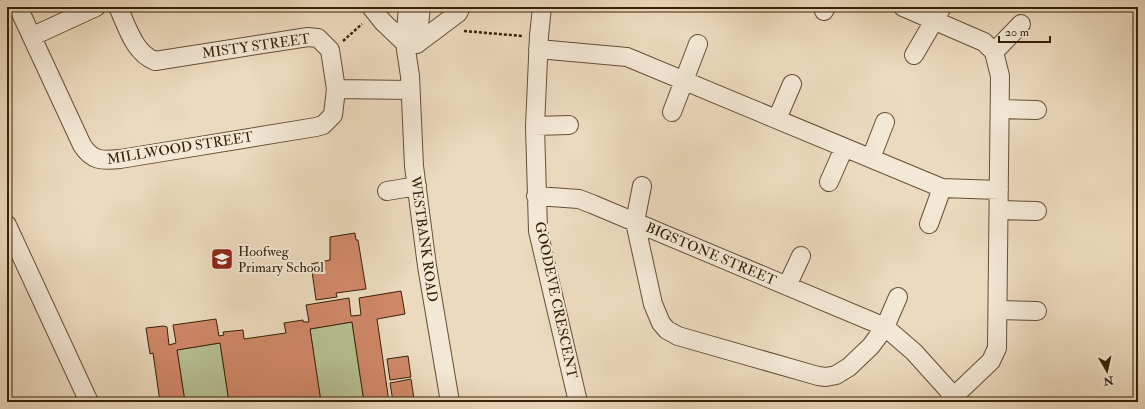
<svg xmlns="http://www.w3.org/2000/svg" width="1145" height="409" font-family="'IM FELL Double Pica',serif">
<rect width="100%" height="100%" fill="#ecdabe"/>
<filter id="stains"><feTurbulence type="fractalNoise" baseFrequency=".005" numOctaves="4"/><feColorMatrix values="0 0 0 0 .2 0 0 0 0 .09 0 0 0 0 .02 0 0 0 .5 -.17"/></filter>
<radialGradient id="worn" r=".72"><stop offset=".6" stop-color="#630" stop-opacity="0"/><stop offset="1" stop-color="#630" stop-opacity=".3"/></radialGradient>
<path fill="#b6c093" stroke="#76704d" d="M352 322 364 402H321L310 329Z
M220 343 229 402H185L177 350Z"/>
<path fill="#d08868" stroke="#362107" d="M355 233 356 240H358L366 289 336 293 337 297 316 300 311 264 330 260V237Z
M401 291 405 314 377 319 389 402H364L352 322 310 329 321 402H229L220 343 177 350 185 402H160L153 353 150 354 146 328 164 326 167 327 169 345 176 343 173 325 216 319 219 336 224 335 223 332 243 330 244 339 286 333 284 323 303 320V322H309L306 305 349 298 351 316 361 315 359 298Z
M408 356 411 377 390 380 387 359Z
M411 379 414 399 393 402 390 383Z"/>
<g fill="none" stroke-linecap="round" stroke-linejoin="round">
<g stroke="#644f35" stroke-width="20">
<path id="minor" d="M18 7 82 145C92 161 102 161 120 159L316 127 323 125 333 115 336 89 330 50 318 38 308 37 155 61C134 53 127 26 118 7
M371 7 383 22 405 43
M408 7 405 43 410 76 414 166 427 266 450 402
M542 7 539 36 535 126 538 231 578 402
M903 7 984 42 994 52 1000 76 997 348 991 361 948 402
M824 11 826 7
M33 36 96 7
M418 43 458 13 461 7
M417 44 421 7
M538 49 627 57 942 188 999 190
M994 52 1021 24
M914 55 942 7
M336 89 410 90
M1000 109 1037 110
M672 112 698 44
M777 119 792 84
M535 126 569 125
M871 158 885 122
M829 182 844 148
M642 186 635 222 653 304 661 323 667 330 678 336 818 376 826 377 836 375 849 367 871 346 885 327 898 297
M387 191 417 186
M536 196 579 199 592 204 885 327 914 352 959 402
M999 210 1037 211
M929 224 942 188
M7 225 89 402
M787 286 801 256
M998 310 1037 311"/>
</g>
<path stroke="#362107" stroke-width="2.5" stroke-dasharray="3 2" stroke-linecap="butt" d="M464 31 522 36
M343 41 362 24"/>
<use href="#minor" stroke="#f3e7d5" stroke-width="18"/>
</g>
<defs>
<g id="school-square" transform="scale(1.15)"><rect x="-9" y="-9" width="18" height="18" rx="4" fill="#8f2418" stroke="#f3e7d5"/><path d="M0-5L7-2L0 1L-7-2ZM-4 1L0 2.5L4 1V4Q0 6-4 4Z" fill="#fff"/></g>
</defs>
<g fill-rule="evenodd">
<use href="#school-square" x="222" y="259"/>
</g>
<g text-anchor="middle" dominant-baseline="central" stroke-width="4" stroke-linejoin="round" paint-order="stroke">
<g font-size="14" fill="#362107" stroke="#f3e7d5">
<text transform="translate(256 46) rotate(-8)">MISTY STREET</text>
<text transform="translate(180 148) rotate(-9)">MILLWOOD STREET</text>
<text transform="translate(424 239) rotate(82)">WESTBANK ROAD</text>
<text transform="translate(711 254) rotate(23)">BIGSTONE STREET</text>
<text transform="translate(556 300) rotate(78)">GOODEVE CRESCENT</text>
</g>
<g font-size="14" fill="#362107" stroke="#f3e7d5" text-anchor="start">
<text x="238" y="251">Hoofweg<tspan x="238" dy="16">Primary School</tspan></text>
</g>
</g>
<rect width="1145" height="409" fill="none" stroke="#ecdabe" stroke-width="24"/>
<rect x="8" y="8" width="1129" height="393" fill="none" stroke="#362107" stroke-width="2"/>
<rect x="12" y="12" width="1121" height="385" fill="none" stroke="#362107"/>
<g transform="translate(1107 371) rotate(171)" stroke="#f3e7d5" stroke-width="3" paint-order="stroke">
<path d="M0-3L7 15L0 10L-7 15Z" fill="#362107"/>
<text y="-6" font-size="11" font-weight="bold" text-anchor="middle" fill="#362107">N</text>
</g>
<path d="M999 36v6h51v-6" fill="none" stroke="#362107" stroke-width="2"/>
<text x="1005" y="36" font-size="12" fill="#362107" stroke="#f3e7d5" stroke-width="3" paint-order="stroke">20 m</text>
<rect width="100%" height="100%" filter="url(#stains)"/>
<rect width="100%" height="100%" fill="url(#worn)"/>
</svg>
